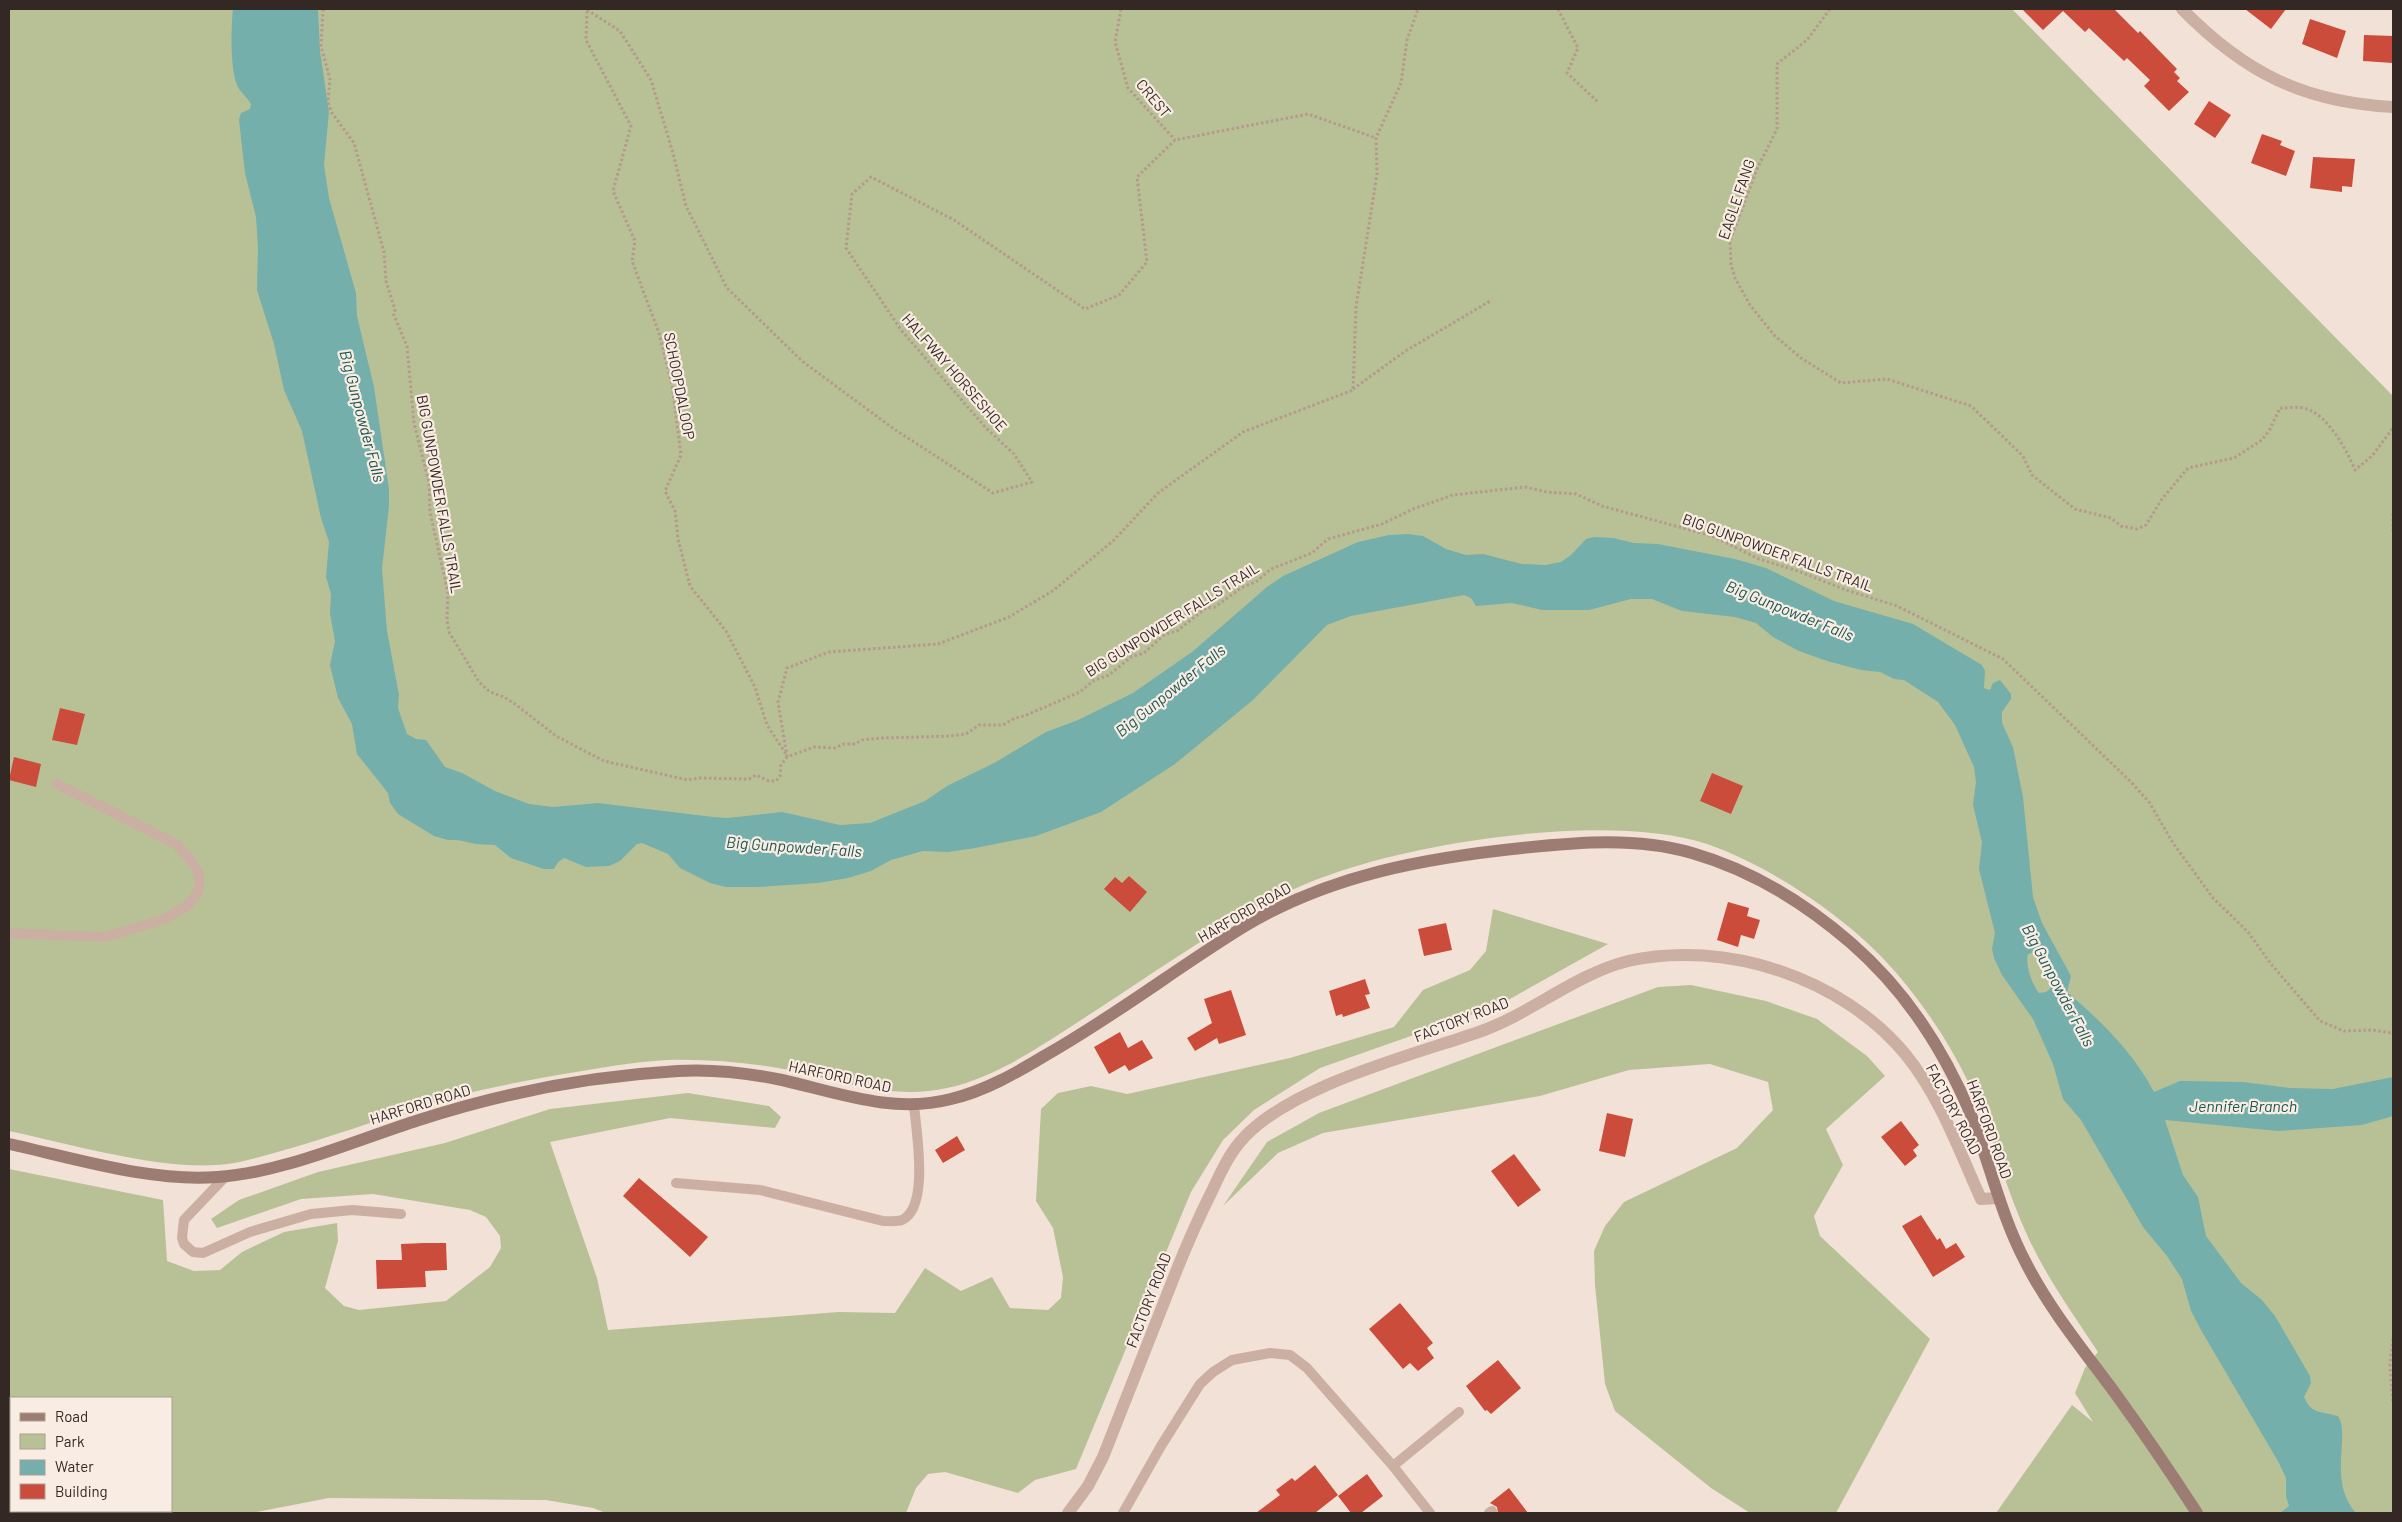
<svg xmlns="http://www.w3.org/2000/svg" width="2402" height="1522" font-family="Barlow,sans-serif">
<rect width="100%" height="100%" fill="#f2e1d6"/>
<path fill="#b8c196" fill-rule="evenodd" d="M9 9H2012L2393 396V1513H1996L2072 1405 2093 1422 2075 1393 2085 1368 2098 1352C2073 1314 2047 1278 2028 1237 2007 1192 1995 1144 1976 1099 1952 1043 1909 980 1863 939 1822 902 1760 862 1707 844 1610 813 1427 840 1332 874 1296 886 1264 903 1232 922 1180 954 1129 989 1078 1022 1038 1048 994 1078 947 1088 888 1101 835 1078 778 1068 742 1062 704 1059 668 1060 631 1062 594 1069 558 1075 514 1083 469 1091 427 1105 376 1120 326 1139 274 1153 259 1157 243 1162 227 1164 164 1172 71 1144 9 1131Z
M1493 909 1608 944 1499 1005 1320 1068 1254 1110 1223 1140 1191 1192 1076 1469 1035 1480 1018 1493 945 1472 928 1474 916 1488 906 1513H606L593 1508 546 1500 329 1498 252 1513H9V1169L163 1200 167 1261 194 1271 220 1270 242 1252 284 1232 337 1223 338 1241 325 1288 344 1306 359 1310 446 1301 490 1267 501 1248 500 1236 486 1217 470 1210 373 1194 301 1199 217 1228 211 1219 239 1200 318 1172 445 1143 550 1109 688 1093 769 1106 781 1117 775 1128 670 1118 550 1142 597 1278 608 1330 839 1312 895 1313 925 1268 961 1291 992 1277 1010 1308 1048 1310 1061 1298 1063 1277 1053 1228 1036 1201 1041 1109 1058 1093 1091 1086 1127 1094 1290 1058 1394 1027 1423 990 1470 970 1486 951ZM11 1398H171V1511H11Z
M1691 985 1766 1001 1817 1019 1867 1056 1885 1076 1826 1129 1843 1165 1814 1216 1820 1236 1930 1339 1836 1513H1750L1711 1488 1615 1411 1605 1384 1595 1285 1594 1251 1605 1226 1624 1202 1737 1148 1773 1110 1768 1082 1710 1064 1629 1070 1540 1096 1323 1133 1278 1153 1223 1206 1267 1142 1319 1113 1658 987Z"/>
<path fill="#74afab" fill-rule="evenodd" d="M233 9H318L320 51 329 112 324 165 329 198 356 293 357 316 374 387 389 489V506L382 569 387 631 399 695 398 708 407 734 416 739 426 740 445 767 462 773 495 791 529 804 553 807 598 803 713 817 728 818 782 812 840 825 870 823 925 801 947 786 996 762 1046 732 1078 720 1133 693 1192 652 1267 587 1283 576 1358 542 1389 535 1408 534 1423 536 1446 549 1466 555 1483 554 1522 564 1545 565 1561 562 1571 555 1586 539 1594 537 1613 538 1634 543 1658 544 1735 559 1766 568 1834 601 1913 624 1982 665 1985 671 1984 688 1990 690 1993 683 2000 680 2011 694V699L2002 712V723L2013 747 2023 797 2033 897 2042 923 2071 976 2067 992C2101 1021 2133 1052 2154 1092L2180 1081 2243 1082 2290 1088 2333 1089 2393 1077V1116L2362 1125 2278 1131 2165 1120 2183 1175 2198 1197 2206 1236 2241 1283 2262 1300 2275 1316 2310 1376 2311 1383 2304 1397C2312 1415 2321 1411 2338 1416 2351 1436 2327 1480 2356 1513H2280L2289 1506 2286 1496V1478L2279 1463 2201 1330 2191 1311 2182 1279 2167 1256 2143 1227 2081 1120 2063 1099 2053 1064 2033 1019 2002 975 1994 958 1992 949 1995 933 1979 869 1982 842 1973 805 1976 782 1974 767 1955 725 1938 702 1904 680 1894 679 1880 672 1861 670 1827 661 1799 651 1773 637 1756 623 1735 617 1682 611 1652 599H1631L1589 610H1542L1512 603 1476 606 1471 598 1464 595 1351 616 1327 625 1253 700 1175 764 1101 812 1036 836 975 848 948 852 923 851 891 860 871 871 848 878 818 883 757 887H726L710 883 680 868 668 854 642 843 637 844 620 861 609 866 586 867 564 858 558 862 554 869H544L511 858 495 845 476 844 458 840H448L434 836 398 814 390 803 388 793 357 754 352 724 338 698 330 665 335 641 330 614 331 594 326 577 329 542 321 518 302 431 284 390 274 344 257 290 258 248 256 217 245 173 239 120 241 113 250 109 251 104C247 97 240 92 237 85 230 69 231 27 233 9ZM2034 952 2051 984 2050 989 2046 992 2039 993C2032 984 2025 965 2028 954Z"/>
<path fill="#cb4c3b" d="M2022 9H2114L2138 33 2140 31 2177 69 2174 72 2180 78 2177 81 2189 92 2169 111 2144 86 2150 80 2127 58 2124 61 2089 28 2085 32 2063 11 2043 30Z
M2245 9H2286L2271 29Z
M2310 19 2346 31 2337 58 2302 44Z
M2364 35 2393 36V63L2363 61Z
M2209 101 2231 115 2215 138 2194 124Z
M2262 134 2282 141 2280 145 2295 151 2286 176 2251 163Z
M2313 157 2355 159 2352 187 2342 186V192L2310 188Z
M60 708 85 714 77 745 52 740Z
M14 757 41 764 36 787 9 780Z
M1712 773 1743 786 1731 814 1700 801Z
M1129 876 1147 892 1130 912 1104 889 1115 877 1122 883Z
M1728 902 1749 908 1747 916 1760 920 1754 939 1741 935 1738 947 1717 940Z
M1446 923 1452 950 1424 956 1418 929Z
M1365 979 1370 994 1365 995 1370 1008 1343 1017 1342 1014 1336 1016 1329 991Z
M1231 990 1246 1035 1219 1044 1217 1038 1195 1051 1187 1038 1212 1023 1204 999Z
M1120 1032 1128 1048 1142 1040 1153 1058 1129 1071 1125 1065 1109 1074 1094 1047Z
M1607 1113 1633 1119 1625 1157 1599 1151Z
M1901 1121 1919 1145 1913 1150 1917 1156 1905 1166 1881 1137Z
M957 1136 965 1150 943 1163 935 1150Z
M1514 1154 1541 1190 1518 1207 1491 1171Z
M639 1178 708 1237 690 1257 623 1196Z
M1921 1215 1937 1240 1940 1238 1946 1249 1956 1243 1965 1257 1933 1277 1902 1226Z
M424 1243H446L447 1270 425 1271 426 1287 377 1289 376 1260H402L401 1244Z
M1400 1303 1433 1343 1427 1348 1434 1358 1418 1371 1410 1363 1403 1369 1369 1329Z
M1498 1360 1521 1388 1491 1414 1487 1410 1485 1411 1466 1386Z
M1315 1465 1338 1495 1315 1513H1256L1280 1495 1276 1490 1292 1478 1295 1481Z
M1367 1474 1383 1496 1361 1513H1351L1338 1496Z
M1509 1488 1528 1513H1498L1497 1507 1490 1503Z"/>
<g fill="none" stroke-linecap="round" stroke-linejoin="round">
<path stroke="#b5998c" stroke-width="3" stroke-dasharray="2.5 2.5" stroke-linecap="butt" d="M323 9 321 46 330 79 328 102 332 113 354 143 384 252 386 281 395 310 393 313 407 346 414 423 429 483 430 512 448 593 447 620 449 632 479 682 490 692 504 697 515 704 556 736 604 761 688 780 699 778 749 779 756 775 769 781H776L780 776 781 765 787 757 814 747 835 748 844 744H855L862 740 881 738 951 736 966 734 979 725H1003L1015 718 1024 716 1080 692 1093 681 1109 675 1131 657 1144 653 1165 634 1177 631 1206 608 1215 607 1241 588 1257 581 1271 569 1312 553 1328 539 1382 524 1413 509 1453 495 1525 487 1547 492 1576 494 1602 506 1712 536 1759 559 1798 571 1846 590 1897 606 2003 659 2131 782 2149 802 2173 843 2213 898 2248 932 2271 964 2320 1021 2344 1031 2372 1030 2393 1033
M1121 9 1115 42 1128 88 1175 140
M1558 9 1578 48 1567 73 1599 103
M1830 9 1807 40 1777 64V129L1757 169 1730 241 1731 264 1735 278 1750 305 1774 335 1801 358 1841 383 1887 379 1971 406 2023 456 2032 475 2075 509 2111 518 2121 526 2137 529 2146 525 2162 499 2188 468 2234 458 2262 440 2270 429 2280 408C2288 408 2299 406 2307 409 2328 416 2347 450 2355 470L2372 456 2393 428
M587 10 620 31 651 80 673 153 686 206 727 288 802 361 894 429 993 493 1032 482 1014 454 986 428 901 330 846 248 852 194 871 177 954 220 1085 309 1119 295 1147 262 1137 177 1175 140 1308 114 1376 138
M587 11 586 40 631 126 613 191 635 241 632 261 659 333 672 385 681 455 665 491 675 511 678 539 690 586 726 631 755 687 767 725 786 754
M1353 389 1407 350 1492 300
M2393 514V533
M787 757 778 702 787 668 829 652 938 644 1009 617 1054 590 1114 540 1158 493 1243 432 1353 390 1356 307 1377 174 1376 138 1401 83 1407 40 1418 9
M2393 1339 2390 1365 2393 1404"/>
<path stroke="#caafa2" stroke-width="10" d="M9 933 105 937 165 919 188 905 199 890V873L189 858 176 844 57 784
M225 1177 184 1220 182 1238 184 1244 193 1252 203 1253 250 1232 311 1214 352 1210 401 1214
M676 1183 760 1190 883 1221C889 1221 896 1222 902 1220 930 1207 916 1130 914 1105
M1393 1466 1459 1412
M1123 1513 1161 1446 1200 1384 1213 1372 1232 1360 1270 1353 1290 1355 1307 1368 1393 1466 1430 1513
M1489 1513 1492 1511"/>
<path stroke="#caafa2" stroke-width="12" d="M2182 9C2245 73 2303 102 2393 107
M1068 1513 1088 1486 1103 1457C1126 1399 1149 1341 1172 1282 1184 1251 1197 1221 1212 1191 1220 1174 1228 1156 1240 1142 1286 1087 1409 1056 1476 1033 1530 1015 1573 975 1628 961 1725 939 1843 978 1906 1055 1940 1097 1959 1150 1981 1199L1998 1198"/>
<path stroke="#9d7d73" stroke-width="12" d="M9 1144C74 1158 149 1182 217 1177 283 1173 356 1140 419 1120 502 1093 590 1076 678 1071 713 1069 748 1073 782 1080 839 1093 893 1114 951 1099 985 1091 1016 1073 1046 1055 1115 1016 1178 967 1245 926 1330 875 1425 858 1522 848 1578 842 1637 837 1692 853 1751 870 1805 903 1851 943 1904 989 1944 1050 1971 1115 1990 1164 2001 1216 2026 1263 2050 1310 2084 1351 2115 1393 2144 1433 2171 1473 2197 1513"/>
</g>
<g text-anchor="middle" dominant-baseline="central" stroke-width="4.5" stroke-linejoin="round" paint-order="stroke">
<g font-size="15" fill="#342825" stroke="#f9ece2">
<text transform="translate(1154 98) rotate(50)">CREST</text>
<text transform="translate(1736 199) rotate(-71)">EAGLE FANG</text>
<text transform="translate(955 372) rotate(49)">HALFWAY HORSESHOE</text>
<text transform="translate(680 386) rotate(79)">SCHOOPDALOOP</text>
<text transform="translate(440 494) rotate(80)">BIG GUNPOWDER FALLS TRAIL</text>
<text transform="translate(1778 552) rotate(20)">BIG GUNPOWDER FALLS TRAIL</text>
<text transform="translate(1172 619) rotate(-32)">BIG GUNPOWDER FALLS TRAIL</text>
<text transform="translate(1244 912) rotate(-30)">HARFORD ROAD</text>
<text transform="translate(1461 1019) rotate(-21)">FACTORY ROAD</text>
<text transform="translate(840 1076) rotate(12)">HARFORD ROAD</text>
<text transform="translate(420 1104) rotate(-17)">HARFORD ROAD</text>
<text transform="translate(1954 1109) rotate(62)">FACTORY ROAD</text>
<text transform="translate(1990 1129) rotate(70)">HARFORD ROAD</text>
<text transform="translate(1148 1300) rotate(-69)">FACTORY ROAD</text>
</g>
<g font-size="16" font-style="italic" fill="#195753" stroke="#f9ece2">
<text transform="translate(363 416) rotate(75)">Big Gunpowder Falls</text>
<text transform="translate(1790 610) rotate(22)">Big Gunpowder Falls</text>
<text transform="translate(1170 690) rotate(-39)">Big Gunpowder Falls</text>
<text transform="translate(794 846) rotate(4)">Big Gunpowder Falls</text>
<text transform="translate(2059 985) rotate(62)">Big Gunpowder Falls</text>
<text x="2243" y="1105">Jennifer Branch</text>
</g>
</g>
<rect width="2402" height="1522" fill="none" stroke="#342825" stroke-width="20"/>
<rect x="10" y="1397" width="162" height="115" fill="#f9ece2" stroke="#aa9e96"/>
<rect x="20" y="1413" width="25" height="8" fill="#9d7d73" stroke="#aa9e96"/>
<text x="55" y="1422" font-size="15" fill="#342825">Road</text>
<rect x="20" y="1434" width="25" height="15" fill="#b8c196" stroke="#aa9e96"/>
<text x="55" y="1447" font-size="15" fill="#342825">Park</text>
<rect x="20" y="1460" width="25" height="15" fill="#74afab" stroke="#aa9e96"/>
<text x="55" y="1472" font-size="15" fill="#342825">Water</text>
<rect x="20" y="1484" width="25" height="15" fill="#cb4c3b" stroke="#aa9e96"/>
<text x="55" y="1497" font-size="15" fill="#342825">Building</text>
</svg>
